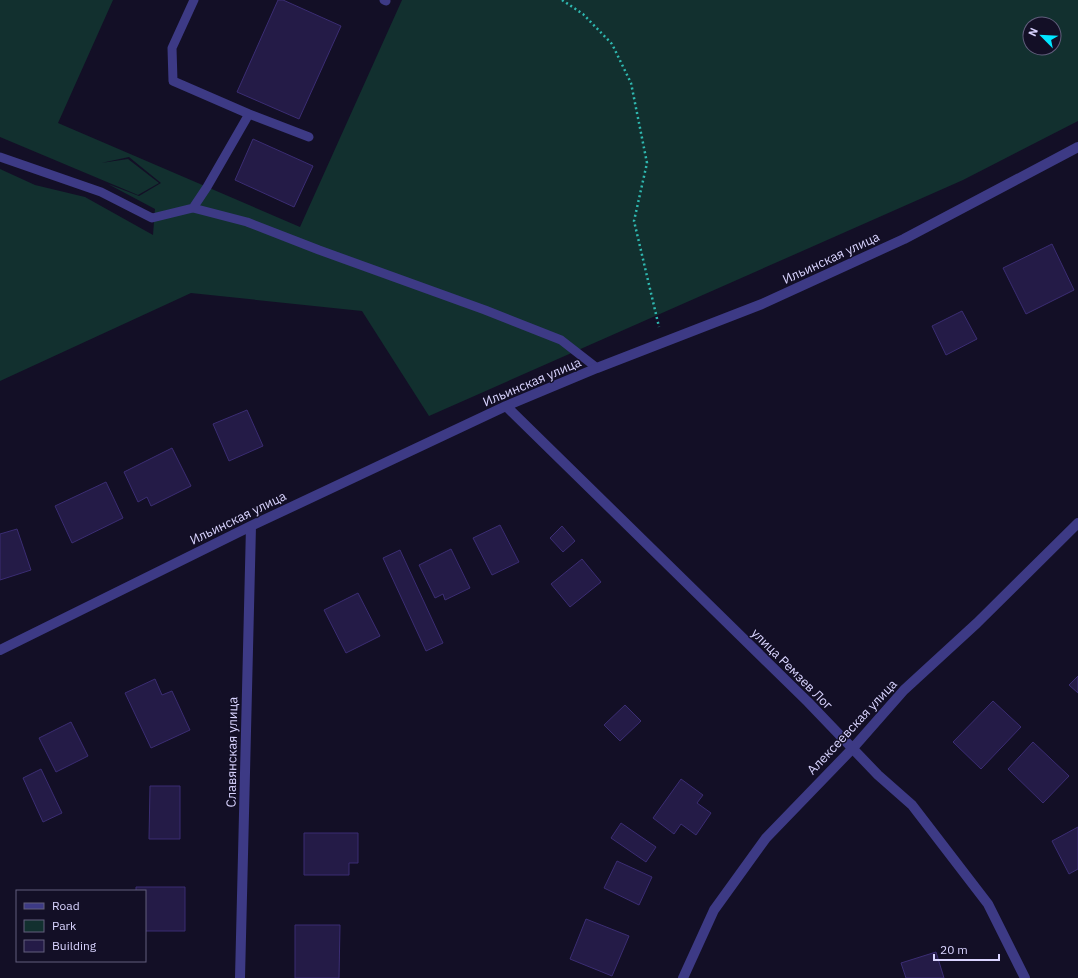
<svg xmlns="http://www.w3.org/2000/svg" width="1078" height="978" font-family="'IBM Plex Sans',sans-serif">
<rect width="100%" height="100%" fill="#130f26"/>
<path fill="#12302f" fill-rule="evenodd" d="M0 0H113L58 123 300 227 402 0H1078V121L963 180 429 416 362 311 191 293 0 381V169L35 185 85 197 153 235 155 209 108 184 139 196 161 183 129 157 101 163 128 159 159 183 138 195 0 137ZM1030 24H1054V48H1030Z"/>
<path fill="#241b47" stroke="#3b2d73" d="M278 0H283L341 26 299 119 237 92Z
M253 139 313 166 294 207 235 180Z
M1052 244 1074 290 1026 314 1003 268Z
M962 311 977 339 946 355 932 326Z
M247 410 263 446 229 461 213 424Z
M172 448 191 486 151 506 147 497 138 502 124 472Z
M106 482 123 518 72 543 55 506Z
M500 525 519 562 492 575 473 538Z
M562 526 575 541 563 552 550 538Z
M17 529 31 570 0 580V534Z
M451 549 470 588 445 600 443 594 435 598 419 565Z
M400 550 443 643 426 651 383 558Z
M582 559 601 582 570 607 551 584Z
M358 593 380 636 346 653 324 610Z
M1078 676V693L1069 685Z
M155 679 162 695 172 691 190 730 151 748 125 693Z
M993 701 1021 727 981 769 953 742Z
M625 705 641 721 620 741 604 725Z
M71 722 88 756 56 772 39 738Z
M1033 742 1069 776 1043 803 1008 769Z
M41 769 62 813 43 822 23 778Z
M681 779 703 795 697 803 711 813 696 835 681 824 674 834 653 818Z
M150 786H180V839H149Z
M621 823 656 847 646 862 611 838Z
M1078 827V869L1069 874 1052 841Z
M304 833H358V863H349V875H304Z
M617 861 652 877 639 905 604 888Z
M136 887H185V931H145V891H136Z
M586 919 629 936 612 976 570 959Z
M295 925H340L339 978H295Z
M936 952 944 978H906L901 963Z"/>
<g fill="none" stroke-linecap="round" stroke-linejoin="round">
<path stroke="#2fb8b0" stroke-width="2.5" stroke-dasharray="2 3" stroke-linecap="butt" d="M562 0 583 14 612 44 631 83 647 163 634 221 659 327"/>
<path stroke="#3d3a85" stroke-width="9" d="M194 0 172 48 173 81 249 114 309 137
M384 0 386 1
M0 157 101 192 152 218 193 208 207 187 249 114
M193 208 247 222 319 250 485 310 561 340 597 368"/>
<path stroke="#3d3a85" stroke-width="10" d="M506 406 808 702 878 775 912 805 988 904 1025 978
M0 650 251 526 506 406 597 368 762 304 904 239 1078 147
M240 978 251 526
M683 978 714 910 766 838 853 748 904 690 977 623 1078 523"/>
</g>
<g text-anchor="middle" dominant-baseline="central" stroke-width="3" stroke-linejoin="round" paint-order="stroke">
<g font-size="13" fill="#d9d4ff" stroke="#130f26">
<text transform="translate(831 258) rotate(-25)">Ильинская улица</text>
<text transform="translate(532 382) rotate(-23)">Ильинская улица</text>
<text transform="translate(238 518) rotate(-26)">Ильинская улица</text>
<text transform="translate(792 669) rotate(45)">улица Ремзев Лог</text>
<text transform="translate(852 727) rotate(-47)">Алексеевская улица</text>
<text transform="translate(232 752) rotate(-89)">Славянская улица</text>
</g>
</g>
<rect x="16" y="890" width="130" height="72" fill="#130f26" stroke="#625e7d"/>
<rect x="24" y="903" width="20" height="6" fill="#3d3a85" stroke="#625e7d"/>
<text x="52" y="910" font-size="12" fill="#d9d4ff">Road</text>
<rect x="24" y="920" width="20" height="12" fill="#12302f" stroke="#625e7d"/>
<text x="52" y="930" font-size="12" fill="#d9d4ff">Park</text>
<rect x="24" y="940" width="20" height="12" fill="#241b47" stroke="#625e7d"/>
<text x="52" y="950" font-size="12" fill="#d9d4ff">Building</text>
<g transform="translate(1042 36) rotate(294)"><circle r="19" fill="#130f26" stroke="#625e7d"/>
<path d="M0-3L7 15L0 10L-7 15Z" fill="#00e5ff"/>
<text y="-6" font-size="11" font-weight="bold" text-anchor="middle" fill="#d9d4ff">N</text>
</g>
<path d="M934 954v6h65v-6" fill="none" stroke="#d9d4ff" stroke-width="2"/>
<text x="940" y="954" font-size="12" fill="#d9d4ff" stroke="#130f26" stroke-width="3" paint-order="stroke">20 m</text>
</svg>
